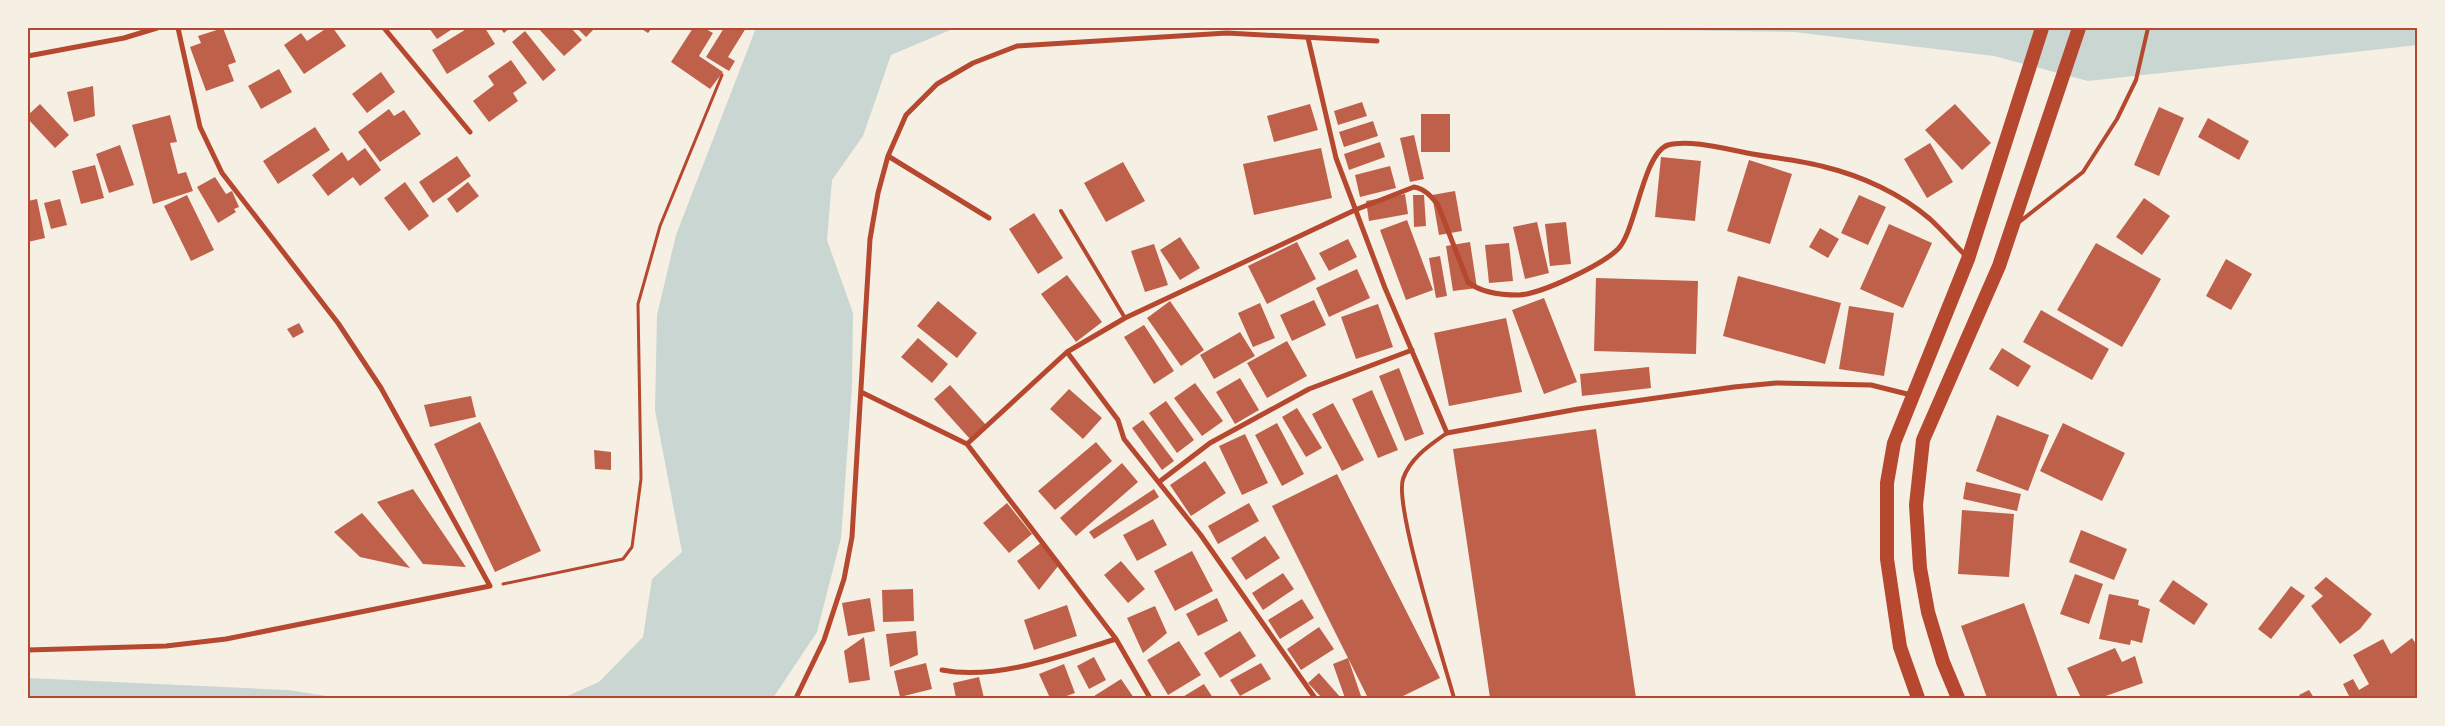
<svg xmlns="http://www.w3.org/2000/svg" width="2445" height="726" font-family="Poppins,sans-serif">
<rect width="100%" height="100%" fill="#f6efe4"/>
<path fill="#c9d6d2" d="M756 28H955L891 55 863 136 832 180 827 240 853 313 852 387 841 538 817 632 773 698H563L599 682 643 637 652 579 682 552 655 410 657 315 676 235Z
M1532 28H2417L2418 45 2088 81 1994 56 1794 32Z
M28 678 288 690 340 698H28Z"/>
<path fill="#bf614a" d="M223 28 236 62 228 65 234 81 206 91 190 47 201 43 198 36Z
M327 28H333L346 46 304 74 284 45 301 33 307 41Z
M429 28H454L437 39Z
M468 28H485L495 44 447 74 432 50Z
M500 28H510L504 33Z
M538 28H571L582 40 564 56Z
M577 28H595L586 37Z
M640 28H652L648 33Z
M693 28H704L713 33 699 56 723 72 710 89 671 62Z
M724 28H746L728 57 735 61 729 71 706 57Z
M525 31 556 70 543 81 512 42Z
M511 60 527 83 513 93 518 101 489 122 473 101 494 85 488 76Z
M279 69 292 92 261 109 248 86Z
M381 72 395 92 367 113 352 94Z
M93 86 95 116 74 122 67 92Z
M1362 102 1367 116 1338 125 1334 111Z
M40 104 69 135 55 148 28 119V115Z
M1310 104 1318 130 1274 142 1267 116Z
M1955 104 1991 143 1962 170 1925 130Z
M2159 107 2184 118 2159 176 2134 165Z
M389 109 394 116 404 110 421 134 380 162 358 132Z
M1421 114H1450V152H1421Z
M170 115 177 142 170 143 178 174 186 172 193 191 153 204 132 125Z
M2208 118 2249 141 2239 160 2198 137Z
M1373 121 1378 136 1344 147 1339 132Z
M315 127 330 150 278 184 263 161Z
M1414 135 1424 179 1410 182 1400 138Z
M1380 142 1385 157 1349 170 1344 154Z
M1930 143 1953 182 1927 198 1904 159Z
M120 145 134 185 109 193 96 154Z
M365 148 381 170 360 186 353 177 328 196 312 175 342 152 348 161Z
M1321 148 1332 198 1254 215 1243 164Z
M457 156 471 176 433 203 419 182Z
M1661 157 1701 161 1695 221 1655 217Z
M1749 160 1792 174 1770 244 1727 231Z
M1123 162 1145 201 1106 222 1084 183Z
M95 165 104 198 81 204 72 171Z
M1390 166 1396 188 1360 197 1355 175Z
M215 177 226 194 232 191 239 207 234 209 236 212 218 223 197 187Z
M405 182 429 216 409 231 384 198Z
M468 182 479 196 457 213 447 199Z
M1455 191 1462 231 1439 235 1432 195Z
M1405 194 1408 214 1369 221 1366 201Z
M187 195 214 250 191 261 164 206Z
M1413 195H1424L1426 226 1414 227Z
M1859 195 1886 207 1868 245 1841 233Z
M2144 198 2170 216 2142 255 2116 237Z
M37 199 45 238 28 242V201Z
M60 199 67 225 51 229 44 203Z
M1034 213 1063 258 1038 274 1009 229Z
M1407 220 1433 290 1406 300 1380 230Z
M1537 222 1549 273 1525 279 1513 227Z
M1566 222 1571 264 1550 266 1545 224Z
M1889 224 1932 243 1903 308 1860 289Z
M1820 228 1839 239 1828 258 1809 247Z
M1180 237 1200 268 1180 280 1160 250Z
M1348 239 1357 257 1329 271 1319 253Z
M1297 242 1316 279 1267 304 1248 266Z
M1470 242 1477 288 1453 291 1446 246Z
M1509 243 1513 281 1489 283 1485 245Z
M2096 243 2161 279 2122 347 2057 310Z
M1154 244 1168 285 1145 292 1131 251Z
M1440 256 1447 296 1436 298 1429 258Z
M2226 259 2252 274 2231 310 2206 296Z
M1357 269 1370 298 1329 317 1316 288Z
M1067 275 1102 322 1076 342 1041 294Z
M1738 276 1841 303 1825 364 1723 336Z
M1596 278 1698 281 1696 354 1594 351Z
M1544 298 1577 382 1544 394 1512 310Z
M1314 300 1326 325 1292 341 1280 315Z
M938 301 977 333 957 358 917 326Z
M1170 301 1204 350 1181 366 1147 318Z
M1260 303 1275 338 1253 347 1238 313Z
M1378 304 1393 347 1356 359 1341 317Z
M1849 306 1894 313 1884 376 1839 369Z
M2041 310 2109 349 2092 380 2023 342Z
M1506 318 1522 392 1449 406 1434 333Z
M299 323 304 332 293 338 287 329Z
M1144 325 1174 371 1154 384 1124 337Z
M1240 332 1255 356 1214 379 1200 355Z
M918 338 948 364 932 383 901 357Z
M1287 341 1307 376 1267 398 1247 363Z
M2002 348 2031 366 2018 387 1989 369Z
M1649 367 1651 388 1582 396 1580 374Z
M1399 368 1424 434 1405 441 1379 376Z
M1240 378 1259 410 1235 424 1216 392Z
M1195 383 1223 421 1202 436 1174 398Z
M950 385 986 425 970 439 934 399Z
M1069 389 1102 418 1083 439 1050 409Z
M1372 390 1398 450 1378 458 1352 399Z
M471 396 476 417 430 427 424 405Z
M1166 401 1194 440 1177 453 1149 413Z
M1333 403 1364 460 1342 471 1312 414Z
M1297 408 1322 448 1306 457 1282 417Z
M1997 415 2049 435 2028 491 1976 471Z
M1143 420 1174 461 1162 470 1132 428Z
M480 422 541 551 495 572 434 444Z
M1277 423 1304 474 1282 486 1255 435Z
M2063 423 2125 453 2102 501 2040 471Z
M1596 429 1636 698H1490L1453 449Z
M1245 434 1268 483 1242 495 1219 446Z
M1096 442 1112 461 1055 510 1038 491Z
M594 450 611 452V470L595 469Z
M1205 461 1226 493 1191 516 1170 485Z
M1122 463 1138 482 1076 536 1060 518Z
M1337 474 1440 678 1399 698H1368L1272 506Z
M1966 482 2021 494 2017 511 1963 499Z
M413 489 466 567 423 564 377 502Z
M1154 489 1159 497 1094 539 1089 532Z
M1007 503 1032 534 1009 553 983 523Z
M1249 503 1259 521 1218 544 1208 526Z
M1962 510 2014 514 2009 577 1958 574Z
M362 513 410 568 360 557 334 532Z
M1153 519 1167 545 1137 561 1123 535Z
M2081 530 2127 549 2114 580 2069 562Z
M1265 536 1280 558 1246 580 1231 558Z
M1042 542 1059 565 1039 590 1017 561Z
M1192 551 1213 591 1175 611 1154 571Z
M1121 561 1145 589 1128 603 1104 575Z
M1283 573 1294 589 1263 610 1252 593Z
M2075 574 2103 584 2089 624 2060 614Z
M2326 577 2372 614 2360 629 2340 644 2311 606 2323 596 2314 588Z
M2173 580 2208 604 2194 625 2159 601Z
M2291 586 2305 596 2271 639 2258 629Z
M913 589 914 621 883 622 882 590Z
M2109 594 2139 600 2138 605 2150 609 2142 643 2131 640 2130 645 2099 639Z
M870 598 875 631 848 636 842 603Z
M1217 598 1228 621 1198 636 1186 614Z
M1302 599 1314 618 1280 639 1268 620Z
M2024 603 2058 698H1987L1961 626Z
M1067 605 1077 636 1034 650 1024 620Z
M1155 606 1167 633 1143 653 1127 618Z
M1319 627 1334 649 1301 670 1287 649Z
M916 631 918 655 890 667 886 634Z
M1240 631 1256 656 1220 678 1204 653Z
M864 637 870 680 849 683 844 651Z
M2412 638 2418 647V698H2350L2343 684 2353 679 2359 690 2369 684 2353 655 2383 639 2391 654Z
M1179 641 1201 675 1168 695 1147 660Z
M2115 648 2122 662 2135 656 2143 683 2100 698H2081L2067 668Z
M1094 657 1106 680 1089 689 1077 666Z
M1348 658 1361 696 1354 698H1345L1333 664Z
M926 663 932 689 900 697 894 671Z
M1261 663 1271 679 1240 696 1230 680Z
M1064 664 1075 693 1061 698H1050L1039 674Z
M1319 673 1341 698H1322L1308 683Z
M979 677 984 698H956L953 683Z
M1121 679 1134 698H1091Z
M1204 684 1213 698H1181Z
M2309 690 2314 698H2301L2299 695Z"/>
<g fill="none" stroke-linecap="round" stroke-linejoin="round">
<path stroke="#b5482f" stroke-width="3" d="M503 584 623 559 632 547 641 479 638 304 660 226 722 75"/>
<path stroke="#b5482f" stroke-width="4" d="M1061 211 1125 318
M2018 223 2083 172 2117 119 2136 80 2148 28
M1447 433C1430 445 1410 458 1403 479 1394 507 1444 661 1454 698"/>
<path stroke="#b5482f" stroke-width="5" d="M384 28 470 132
M1308 38 1336 158 1385 288 1447 433 1578 409 1734 387 1776 383 1871 385 1911 395
M28 56 124 38 157 28
M888 156 989 218
M861 392 967 444 1116 639 1150 698
M967 444 1067 352
M1159 482 1210 443 1309 389 1412 350
M28 650 166 646 226 639 490 586 381 388 338 323 222 173 200 127 178 28
M942 670C997 681 1064 655 1116 639
M796 698 824 640 844 579 852 537 870 239 878 193 888 156 906 115 937 84 973 63 1017 46 1227 33 1377 41
M1315 698 1200 534 1124 439 1118 420 1067 352 1125 318 1355 210 1414 187C1425 189 1431 196 1438 205L1468 282C1481 293 1502 295 1519 295 1541 294 1602 265 1618 249 1636 231 1643 153 1668 145 1689 139 1726 149 1747 153 1773 158 1800 160 1825 167 1862 176 1901 194 1930 219 1943 231 1955 245 1967 257"/>
<path stroke="#b5482f" stroke-width="14" d="M1918 698 1900 647 1887 559V483L1894 443 1968 259 2042 28
M1958 698 1943 662 1928 612 1920 568 1916 505 1923 440 1999 266 2079 28"/>
</g>
<rect width="2445" height="726" fill="none" stroke="#f6efe4" stroke-width="58"/>
<rect x="29" y="29" width="2387" height="668" fill="none" stroke="#b5482f" stroke-width="2"/>
</svg>
